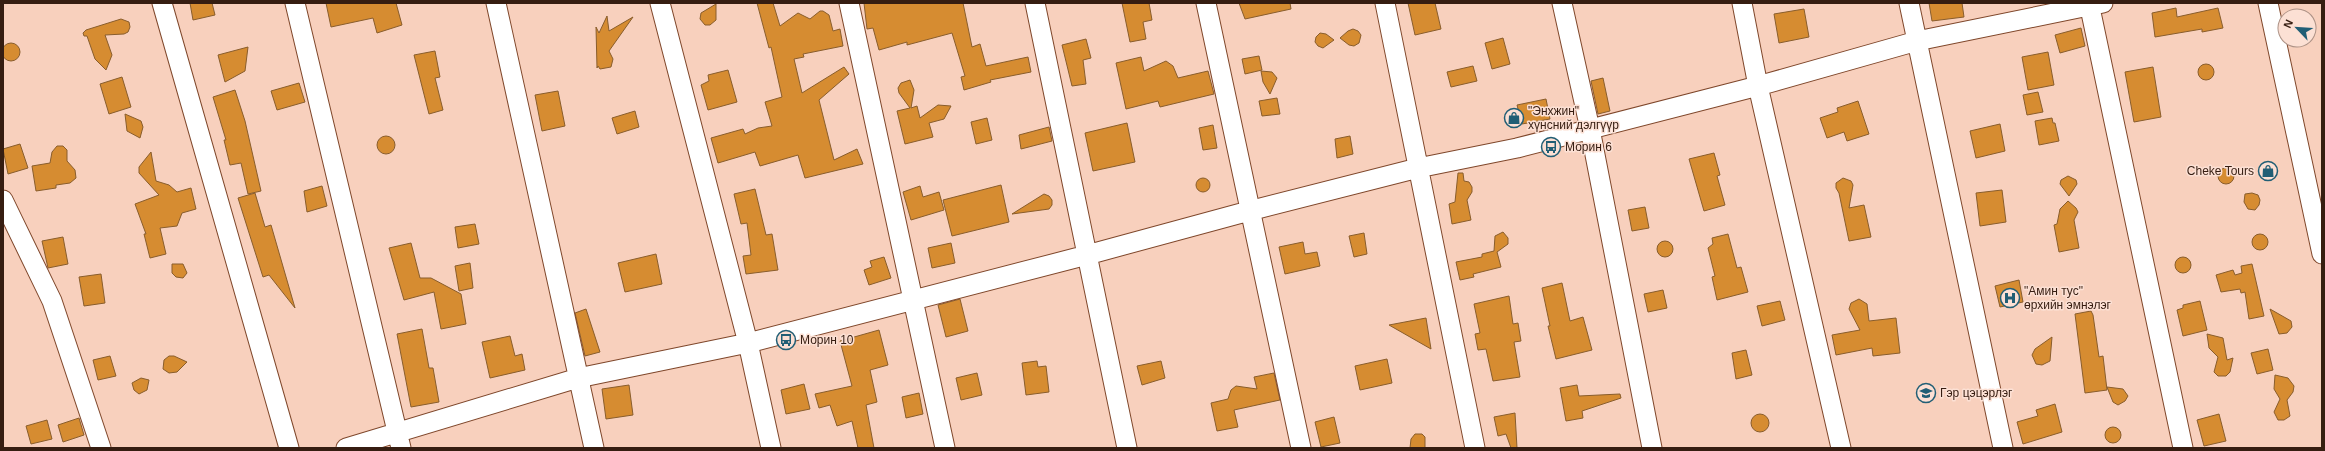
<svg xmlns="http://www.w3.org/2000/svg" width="2325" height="451" font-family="Helvetica,sans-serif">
<rect width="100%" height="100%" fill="#f8d0bd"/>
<path fill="#d68c31" stroke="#895d2c" d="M190 3H212L215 15 193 20Z
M326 3H396L402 25 377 33 373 18 331 27Z
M757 3H773L780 26 798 13 810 19 820 11H823L829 15 833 31 840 29 843 46 803 54 804 57 794 59 802 93 844 67 849 74 819 100 834 160 857 149 863 164 805 178 798 155 760 166 755 152 718 163 711 138 743 129 745 134 758 128 772 126 765 102 782 97 771 47 769 48Z
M864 3H963L972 47 980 44 986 66 1028 57 1031 72 990 80 991 82 964 90 961 77 965 76 952 33 907 45V42L879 50 873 28 867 29Z
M1122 3H1149L1152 20 1143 22 1146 39 1130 42Z
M1239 3H1290L1291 9 1245 19Z
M1408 3H1435L1441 29 1415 35Z
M1929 3H1962L1964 17 1932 21Z
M716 4V20L710 25H705L700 19 701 13Z
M2176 8 2177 17 2218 8 2223 28 2202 32V29L2155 37 2152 13Z
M1804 9 1809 37 1779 43 1774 14Z
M607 16 609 31 633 17 609 51 613 59 611 67 600 69 598 66 597 68 596 27 599 33Z
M121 19 129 22 130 27 128 32 124 34 105 35 112 55 106 70 95 59 87 36H84L83 33 86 30Z
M2081 28 2085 46 2060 53 2055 35Z
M1353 29 1358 31 1361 35 1359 43 1354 46 1349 45 1340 38 1348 31Z
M1320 33 1326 34 1334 40 1323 48 1318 46 1315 42 1316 37Z
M1503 38 1510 64 1492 69 1485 43Z
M1086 39 1091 58 1083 60 1086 84 1072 86 1062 45Z
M2 52a9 9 0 1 1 18 0a9 9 0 1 1-18 0Z
M248 47 245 71 225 82 218 55Z
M435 51 440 77 435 78 443 110 429 114 414 55Z
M2048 52 2054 85 2028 90 2022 57Z
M1259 56 1262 70 1245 74 1242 59Z
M1141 57 1144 71 1166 61 1173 66 1178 78 1208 71 1214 94 1160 107 1158 101 1126 109 1116 63Z
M2198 72a8 8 0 1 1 16 0a8 8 0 1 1-16 0Z
M1473 66 1477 81 1451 87 1447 72Z
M2153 67 2161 117 2134 122 2125 72Z
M728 70 737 102 708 110 701 85 709 81 708 75Z
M1261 71 1272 72 1277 78 1270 94 1263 82Z
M122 77 131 107 109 114 100 84Z
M1603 78 1610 111 1598 114 1591 81Z
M910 80 914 90 911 108 917 106 920 118 938 105 951 106 944 119 929 123 933 137 905 144 897 111 910 108 899 93 898 88 901 83Z
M299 83 305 102 277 110 271 91Z
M235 90 245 121 261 191 248 194 241 163 230 165 224 140H226L213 97Z
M558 91 565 126 542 131 535 95Z
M2038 92 2043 112 2027 115 2023 95Z
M1277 98 1280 114 1262 116 1259 101Z
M1546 99 1550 119 1522 124 1517 105Z
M1858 101 1869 134 1847 141 1844 132 1827 138 1820 118 1838 112 1837 108Z
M635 111 639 127 617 134 612 118Z
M125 114 141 121 143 127 140 138 127 131Z
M987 118 992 140 976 144 971 122Z
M2052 118 2053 123H2055L2059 141 2039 145 2035 121Z
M1127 123 1135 162 1093 171 1085 133Z
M2000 124 2005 151 1976 158 1970 131Z
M1213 125 1217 148 1203 150 1199 128Z
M1049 127 1052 141 1021 149 1019 135Z
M1350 136 1353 154 1337 158 1335 139Z
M377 145a9 9 0 1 1 18 0a9 9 0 1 1-18 0Z
M20 144 28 168 8 174 3 149Z
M57 146H63L67 150V161L75 170 76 178 70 183 56 185V188L36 191 32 166 50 163 52 152Z
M151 152 156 181 169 185 177 192 191 188 196 209 182 213 177 226 160 228 166 254 150 258 144 234H146L135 204 159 195 139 173V167Z
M1714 153 1720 175 1717 176 1725 205 1704 211 1689 159Z
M2218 176a8 8 0 1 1 16 0a8 8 0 1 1-16 0Z
M1458 173H1463L1464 181 1469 182 1472 187V192L1467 200 1471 220 1452 224 1449 204 1455 202Z
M2068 176 2076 180 2077 184 2069 196 2060 184 2061 180Z
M1196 185a7 7 0 1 1 14 0a7 7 0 1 1-14 0Z
M1843 178 1851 181 1853 185 1849 208 1864 205 1871 237 1849 241 1839 193 1836 188V183Z
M1001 185 1009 222 952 236 943 200Z
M322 186 327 206 307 212 304 191Z
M920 186 923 197 939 192 944 210 911 220 903 192Z
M755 189 766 235 772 234 778 270 746 274 743 256 751 255 747 223 741 224 734 194Z
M2002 190 2006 222 1980 226 1976 193Z
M255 193 265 227 271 225 295 308 269 275 263 277 238 198Z
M2252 193 2258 195 2260 200 2259 205 2255 210 2248 209 2244 202 2245 194Z
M1044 194 1049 196 1052 200V205L1049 209 1012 214Z
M2068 201 2076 208 2078 212 2074 220 2079 248 2059 252 2054 225 2057 224 2060 209Z
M1645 207 1649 228 1632 231 1628 210Z
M475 224 479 244 458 248 455 227Z
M1503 232 1508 238V244L1497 252 1501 267 1473 274 1474 277 1460 280 1456 262 1482 257V254L1494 251 1495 236Z
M1364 233 1367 254 1354 257 1349 236Z
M2252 242a8 8 0 1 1 16 0a8 8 0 1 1-16 0Z
M1728 234 1737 268 1741 267 1748 292 1717 300 1712 277 1715 276 1708 248 1713 244 1712 238Z
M63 237 68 264 48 268 42 241Z
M1657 249a8 8 0 1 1 16 0a8 8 0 1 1-16 0Z
M1303 242 1305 254 1317 252 1320 266 1285 274 1279 247Z
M411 243 420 278H431L461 294 466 324 441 329 434 292 404 300 389 248Z
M951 243 955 263 932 268 928 248Z
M656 254 662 284 625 292 618 263Z
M2175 265a8 8 0 1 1 16 0a8 8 0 1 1-16 0Z
M884 257 891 278 869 285 864 270 872 267 870 261Z
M470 263 473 288 459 291 455 266Z
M172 264H183L187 273 183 278 176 277 172 273Z
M2252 264 2264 316 2249 319 2245 292 2241 293 2240 289 2221 292 2216 275 2233 270 2235 275 2242 273 2241 266Z
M101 274 105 303 84 306 79 277Z
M2019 280 2023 302 2000 307 1995 286Z
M1562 283 1570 321 1583 317 1592 350 1556 359 1548 326H1550L1542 288Z
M1663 290 1667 308 1648 312 1644 294Z
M1509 296 1513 324 1518 323 1521 341 1514 342 1520 377 1493 381 1486 349 1478 350 1475 334 1480 333 1474 304Z
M960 299 968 331 946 337 938 305Z
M1859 299 1867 304 1869 321 1896 318 1900 353 1873 356 1872 348 1836 355 1832 335 1860 330 1849 309 1851 303Z
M1780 301 1785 320 1762 326 1757 306Z
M2200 301 2207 330 2183 336 2177 310 2183 308V305Z
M586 309 600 352 585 356 575 313Z
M2270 309 2291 321 2292 327 2287 333 2279 334Z
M2091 311 2093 315 2099 357 2103 356 2107 390 2085 393 2075 314Z
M1426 318 1431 349 1389 325Z
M422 329 429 368H433L439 402 411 407 397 334Z
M879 330 888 365 870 370 877 402 866 405 874 448H858L852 421 837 426 830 405 819 408 815 394 852 386 840 341Z
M2207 334 2223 338 2227 360 2233 358 2230 372 2226 376H2218L2214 372 2218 357 2209 348Z
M510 336 515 356 522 354 525 370 490 378 482 342Z
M2052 337 2050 361 2042 365 2036 364 2032 355 2035 349Z
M2268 349 2273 370 2257 374 2251 353Z
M1746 350 1752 375 1736 379 1732 353Z
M110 356 116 376 98 380 93 360Z
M169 356H174L187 362 177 372 169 373 163 369 164 360Z
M1387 359 1392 383 1360 390 1355 366Z
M1037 361 1038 367 1046 366 1049 392 1026 395 1022 363Z
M1161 361 1165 378 1142 385 1137 366Z
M977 373 982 395 961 400 956 378Z
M1274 373 1280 400 1234 410 1238 427 1217 431 1211 403 1228 399 1231 390 1236 386 1257 389 1254 377Z
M2275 375 2288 378 2294 386 2293 392 2287 400 2290 416 2284 420H2278L2274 412 2280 399 2274 389Z
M141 378 149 380 147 390 139 394 134 390 132 383Z
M804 384 810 409 786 414 781 390Z
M629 385 633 415 606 419 602 389Z
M1577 385 1579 396 1620 394 1621 398 1582 411 1583 418 1566 421 1560 388Z
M2107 387 2123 389 2128 396 2125 401 2118 405 2113 402Z
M919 393 923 414 906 418 902 397Z
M2055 404 2062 432 2023 444 2017 422 2038 416 2036 410Z
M1515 413 1517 448H1511L1506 434 1498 436 1494 417Z
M1751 423a9 9 0 1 1 18 0a9 9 0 1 1-18 0Z
M2219 414 2226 441 2204 446 2197 420Z
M1334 417 1340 443 1321 447 1315 422Z
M79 418 84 435 63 442 58 425Z
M47 420 52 439 31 444 26 426Z
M2105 435a8 8 0 1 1 16 0a8 8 0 1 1-16 0Z
M1415 434H1422L1425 437V448H1410L1411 439Z"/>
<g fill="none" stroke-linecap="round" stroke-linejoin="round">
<g stroke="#7f472b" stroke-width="21">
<path id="minor" d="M162 3 289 448
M295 3 401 448
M496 3 594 448
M660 3 748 343 771 448
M849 3 945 448
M1035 3 1127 448
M1206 3 1301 448
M1385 3 1475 448
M1562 3 1590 129 1652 448
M1742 3 1758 86 1841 448
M1909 3 2003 448
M2089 3 2183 448
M2268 3 2322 254
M3 200 52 301 101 448
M346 448 578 378 748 343 1087 255 1249 211 1418 168 1517 148 1758 86 1917 41 2103 3"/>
</g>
<use href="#minor" stroke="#fff" stroke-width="19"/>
</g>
<defs>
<g id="shop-ring" transform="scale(1)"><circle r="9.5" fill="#fce0d4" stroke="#215e75" stroke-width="1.5"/><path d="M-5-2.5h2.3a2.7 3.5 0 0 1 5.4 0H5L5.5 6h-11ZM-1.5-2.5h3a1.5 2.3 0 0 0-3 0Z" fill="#215e75"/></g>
<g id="bus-ring" transform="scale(1)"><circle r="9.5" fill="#fce0d4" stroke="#215e75" stroke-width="1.5"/><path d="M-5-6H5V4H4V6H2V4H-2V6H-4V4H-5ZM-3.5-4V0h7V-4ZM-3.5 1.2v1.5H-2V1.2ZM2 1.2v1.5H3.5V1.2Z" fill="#215e75"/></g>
<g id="hospital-ring" transform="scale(1)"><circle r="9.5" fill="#fce0d4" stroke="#215e75" stroke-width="1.5"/><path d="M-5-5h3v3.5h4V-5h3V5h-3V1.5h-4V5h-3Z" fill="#215e75"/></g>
<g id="school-ring" transform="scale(1)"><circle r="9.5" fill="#fce0d4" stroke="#215e75" stroke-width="1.5"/><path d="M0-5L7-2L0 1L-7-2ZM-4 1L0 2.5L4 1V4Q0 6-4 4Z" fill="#215e75"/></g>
</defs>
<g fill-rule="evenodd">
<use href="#shop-ring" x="1514" y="118"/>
<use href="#bus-ring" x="1551" y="147"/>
<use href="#shop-ring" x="2268" y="171"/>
<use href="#hospital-ring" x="2010" y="298"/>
<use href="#bus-ring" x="786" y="340"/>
<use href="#school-ring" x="1926" y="393"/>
</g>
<g text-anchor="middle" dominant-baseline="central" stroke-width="3" stroke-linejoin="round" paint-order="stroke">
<g font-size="12" fill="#361d11" stroke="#fce0d4" text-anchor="start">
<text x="1528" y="111">"Энхжин"<tspan x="1528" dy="14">хүнсний дэлгүүр</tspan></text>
<text x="1565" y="147">Морин 6</text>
<text x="2254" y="171" text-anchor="end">Cheke Tours</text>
<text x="2024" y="291">"Амин тус"<tspan x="2024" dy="14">өрхийн эмнэлэг</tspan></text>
<text x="800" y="340">Морин 10</text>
<text x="1940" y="393">Гэр цэцэрлэг</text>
</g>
</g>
<rect width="2325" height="451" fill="none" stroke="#361d11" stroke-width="8"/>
<g transform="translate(2297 28) rotate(295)"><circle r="19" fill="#fce0d4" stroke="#ad9286"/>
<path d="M0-3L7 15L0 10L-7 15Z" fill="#215e75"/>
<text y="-6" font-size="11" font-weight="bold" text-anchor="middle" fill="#361d11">N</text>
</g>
</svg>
